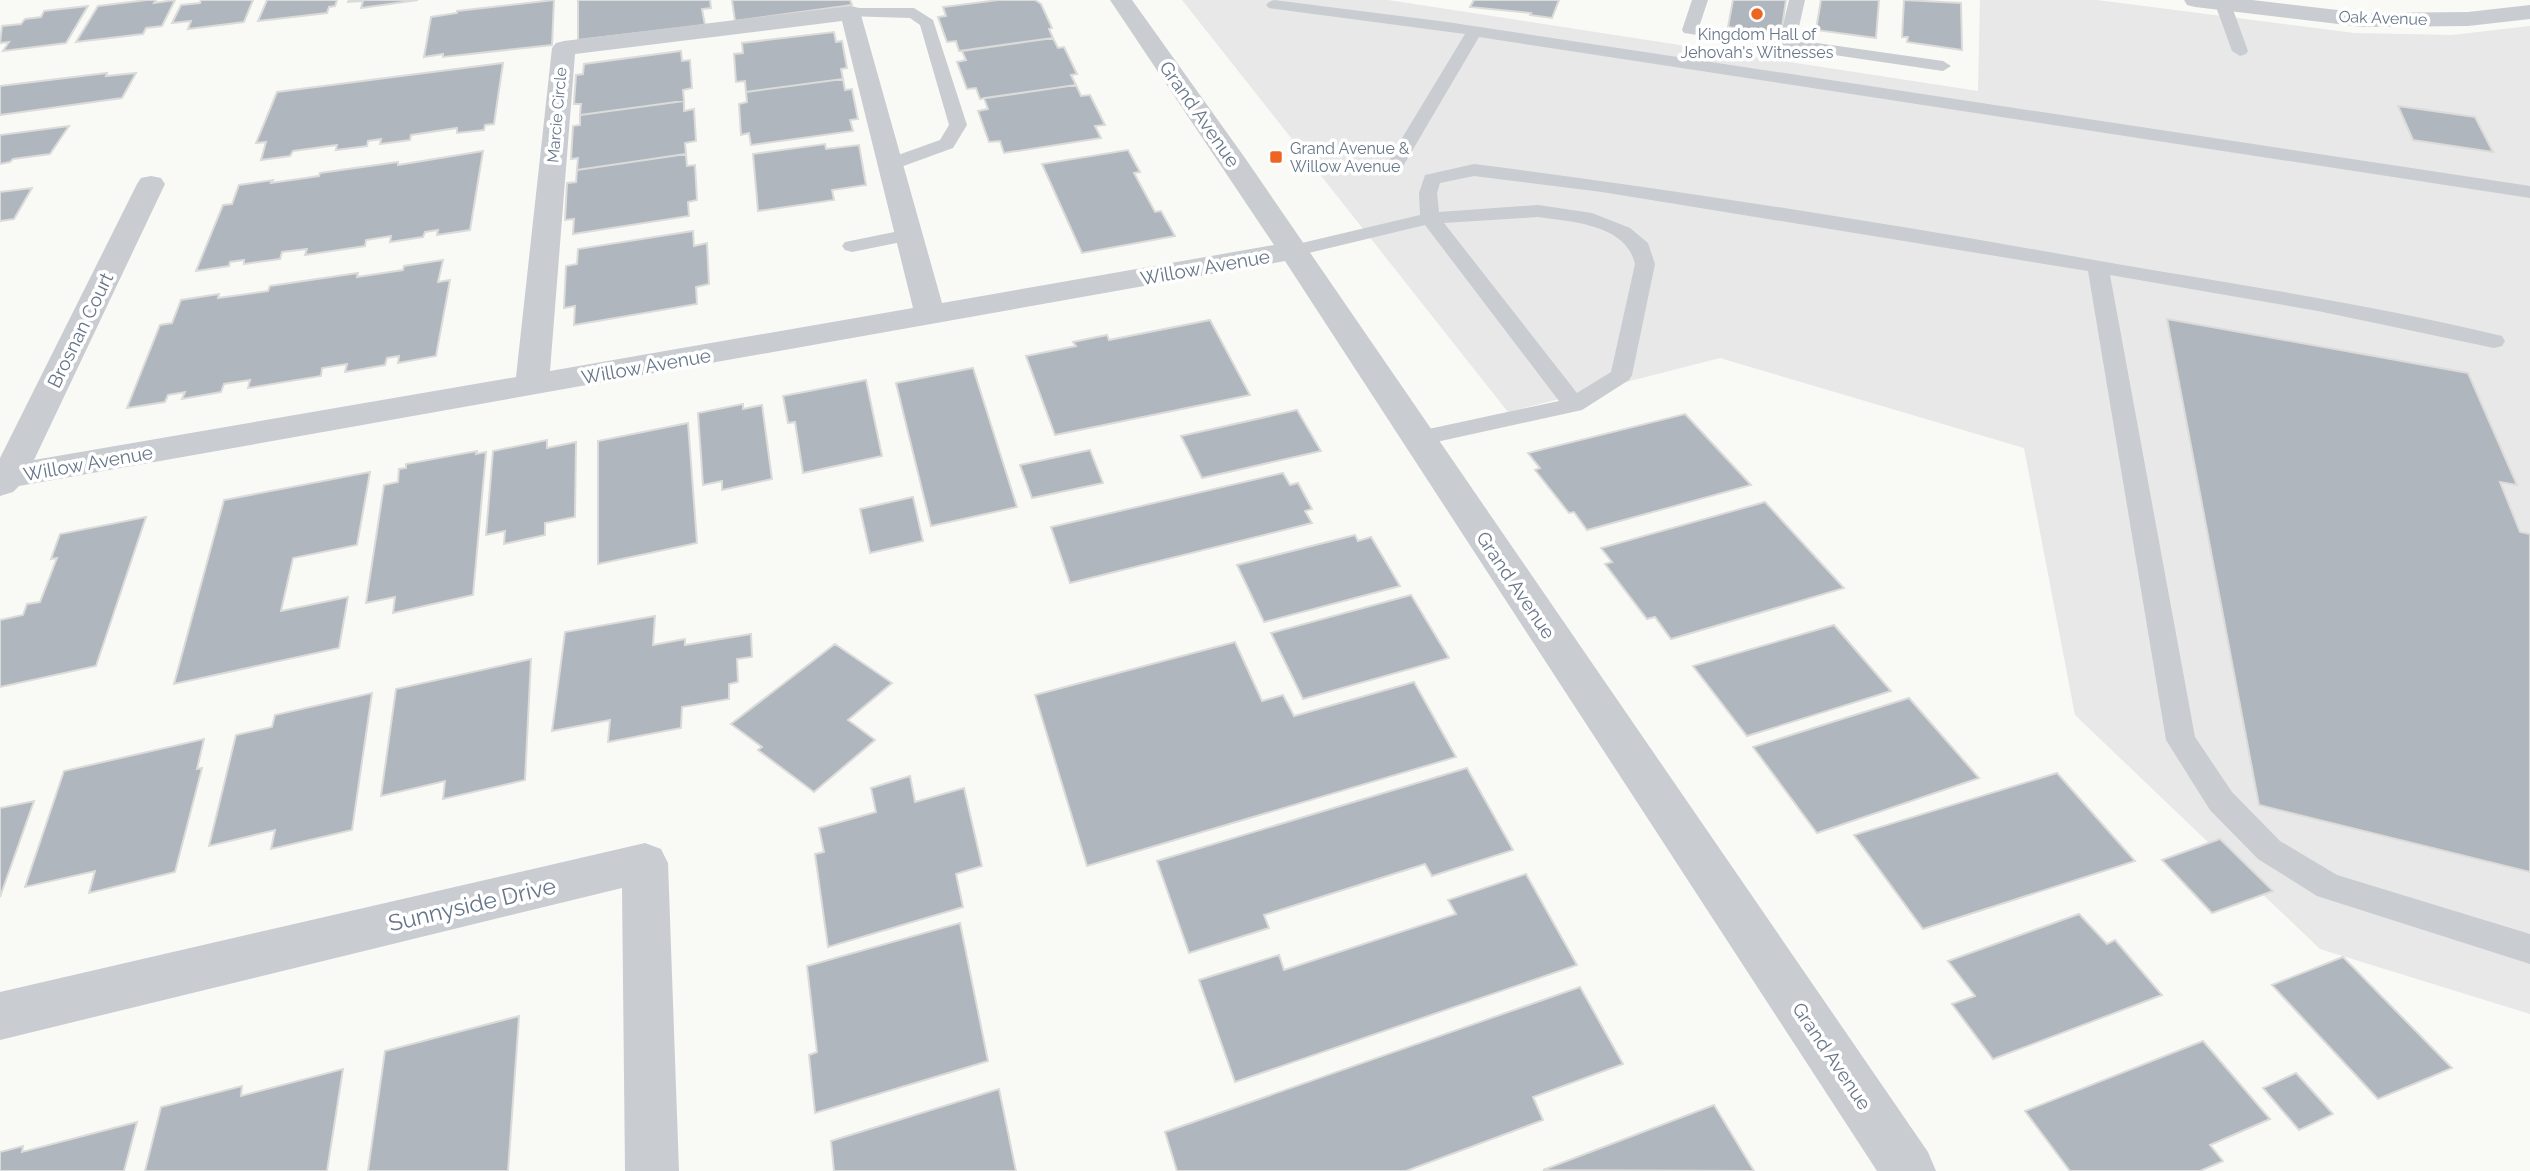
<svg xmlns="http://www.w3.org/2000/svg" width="2530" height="1171" font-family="Raleway,sans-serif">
<rect width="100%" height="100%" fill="#f9f9f6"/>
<path fill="#e7e8e7" d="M1182 0H1388L1978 91 1980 0H2097L2354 33 2452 35 2530 26V1014L2320 949 2075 715 2024 448 1720 358 1508 412Z"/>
<path fill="#afb6bd" stroke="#dbdbd9" stroke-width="2" d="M147 0H156L154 3 175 0 162 26 146 28 143 34 76 42 98 6Z
M201 0H253L244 22 188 29 191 21 172 23 181 5 200 3Z
M267 0H337L335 6 329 7 327 13 258 21Z
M349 0H418L361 8 363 1 348 2Z
M554 0 552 45 443 57V54L424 57 431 17 457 13V11Z
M578 0H710L711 8 702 9 705 25 578 40Z
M732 0H850L852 5 735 21Z
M998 0H1035L1041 4 1052 28 1049 29 1053 38 959 51 956 41 947 42 938 17 946 16 943 7Z
M1474 0H1559L1552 18 1530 15 1531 13 1470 7Z
M1733 0H1786L1781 34 1728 27Z
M1821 0H1879L1876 38 1816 30Z
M1904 0 1961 3 1962 50 1907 42 1908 37H1902Z
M88 6 66 43 3 51 9 42 0 43 2 26 21 24 25 19 41 17 44 11Z
M834 32 836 42 842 41 847 68 841 69 843 79 746 92 745 81 736 82 734 54 743 53 742 43Z
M1053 38 1058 48 1064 47 1077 74 1071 75 1076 85 980 99 976 88 967 89 957 62 966 60 962 51Z
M681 51 682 61 690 60 692 88 683 90 684 101 580 115 581 104H574L576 75 583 74 584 64Z
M503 63 494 124 485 125 484 130 457 133V128L411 135 410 140 380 144 381 139 368 141 367 146 336 150 337 145 293 151 290 156 261 160 266 142 256 143 277 92Z
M107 73 106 76 136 73 122 98 0 115V86Z
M843 79 845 90 852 89 858 119 850 120 853 131 751 145 749 133 741 135 739 104 747 102 746 92Z
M1076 85 1081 96 1090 95 1105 125 1095 126 1101 138 1004 153 1000 141 989 142 978 111 988 109 984 98Z
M684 101V111L694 109 696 141 685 143 686 154 577 170 578 158 571 159 573 126 580 125V115Z
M2398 106 2475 117 2493 152 2413 140Z
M69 126 50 154 13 159 10 162 0 164V135Z
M825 144 826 149 859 145 866 185 832 190 834 200 758 211 753 154Z
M1128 150 1140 172 1134 173 1155 212 1161 211 1175 236 1082 253 1042 164Z
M483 151 470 230 437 235 438 230 425 232 423 237 390 242 391 236 366 240 365 246 305 255 307 249 282 252 280 259 244 264V260L230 262 229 266 196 271 223 205 232 204 239 185 273 180 271 183 319 176 320 173 398 162V165Z
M686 154 687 166 695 165 697 200 688 202 689 216 573 234 574 219 565 220 567 183 576 182 577 170Z
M32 188 14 219 0 221V192Z
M693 231 694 246 707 243 709 284 696 287 697 304 574 325 575 306 564 308 566 266 577 264 578 249Z
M443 260 438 282 450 280 436 356 398 363 399 356 387 358 385 365 345 372 347 364 322 368 321 376 248 388 250 380 224 384 221 392 182 399 185 392 168 395 165 402 127 408 160 325 172 323 181 300 219 294 218 298 268 291 270 286 358 273 357 277 403 270 404 266Z
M2167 319 2468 373 2517 485 2500 482 2520 532 2530 534V872L2259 805Z
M1210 320 1250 395 1055 435 1026 356 1076 346 1073 342 1107 335 1109 340Z
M973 368 1017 507 931 526 896 383Z
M866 380 882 456 803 473 795 422 788 423 783 396Z
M743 404V409L762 405 772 479 722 490V481L703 485 698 413Z
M1297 410 1321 451 1202 478 1181 436Z
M1685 414 1751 485 1587 530 1574 512 1569 513 1535 470 1540 468 1528 453Z
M688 423 697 543 598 564V441Z
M547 440V448L576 442 575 517 545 523V535L504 544 505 531 486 535 493 451Z
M1090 450 1103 483 1032 498 1020 465Z
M477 451 476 454 486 452 473 595 393 613 395 597 366 603 384 485 398 482 399 469 406 468V464Z
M370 472 357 545 293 558 281 611 348 597 339 648 174 684 224 500Z
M1283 473 1290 485 1298 483 1312 509 1305 511 1312 523 1070 583 1051 527Z
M913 497 923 541 870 553 860 509Z
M1765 502 1844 588 1671 639 1655 617 1647 619 1605 564 1612 562 1601 548Z
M146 517 96 666 0 687V620L23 615 27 604 40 602 57 558 51 559 60 534Z
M1355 535 1358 541 1371 537 1400 586 1264 622 1237 565Z
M1411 595 1449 658 1303 699 1271 633Z
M655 616 653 645 685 639V645L751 634 752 657 737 659 738 682 729 684V699L682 707 681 728 608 742 610 720 552 731 565 632Z
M1834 625 1891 691 1747 736 1693 666Z
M1235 642 1262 701 1283 695 1294 716 1414 682 1456 757 1087 866 1035 695Z
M835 644 892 683 848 720 875 740 814 792 758 750 762 747 731 724Z
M531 659 525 780 443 799 445 781 381 796 396 689Z
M372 693 352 830 271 849 275 830 209 846 236 735 272 727 275 715Z
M1909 698 1979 778 1817 833 1753 747Z
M204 739 197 769 202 768 175 872 89 893 95 871 25 887 64 771Z
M1467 768 1513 850 1432 876 1425 864 1264 915 1269 928 1189 953 1157 861Z
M2057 773 2135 861 1923 929 1854 835Z
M910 776 915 802 964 788 982 866 956 874 963 907 828 947 815 854 824 852 819 828 876 812 871 788Z
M34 801 0 897V808Z
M2220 839 2273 891 2212 913 2162 860Z
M1526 874 1577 965 1235 1082 1199 980 1279 955 1284 970 1456 914 1448 900Z
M2079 914 2107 944 2115 940 2162 995 1993 1059 1952 1004 1975 996 1948 961Z
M960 923 988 1061 815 1113 809 1055 817 1052 807 966Z
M2343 957 2452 1068 2378 1099 2272 985Z
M1580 987 1623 1064 1533 1097 1543 1120 1406 1171H1177L1165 1132Z
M519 1016 508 1171H368L385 1051Z
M2203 1041 2270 1119 2210 1145 2223 1161 2200 1171H2070L2025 1111Z
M343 1069 327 1171H145L161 1107 242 1086 241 1096Z
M2296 1073 2333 1114 2299 1130 2263 1088Z
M999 1089 1016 1171H834L831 1141Z
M1714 1105 1754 1171 1543 1170Z
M137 1122 124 1171H0V1152L23 1146 22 1152Z"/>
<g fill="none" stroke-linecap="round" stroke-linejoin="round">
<path fill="#c9ccd0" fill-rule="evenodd" d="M1274 0 1447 22 2530 186V198L1479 37 1402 168 1393 174 1384 168 1465 34 1269 8 1266 5 1269 2Z
M1692 0H1708L1699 27 1780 38 1789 0H1805L1796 40 1943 61 1951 66 1943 71 1684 33 1682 30Z
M2226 0 2231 4 2248 51 2246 54 2240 56 2232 51 2215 4 2218 1Z
M851 8H914L933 20 967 125 953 148 898 168H884L882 164 884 160 940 140 949 125 920 25 910 18 845 16 843 13Z
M1474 164C1689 191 1903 226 2117 264 2245 286 2375 305 2502 336L2505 341 2502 346 2494 348 2318 311 2110 275 2195 737 2232 792 2280 841 2337 875 2530 934V964L2317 896 2258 859 2210 810 2171 748 2166 740 2088 271 1602 192 1474 176 1440 183 1437 193 1439 212 1538 205 1592 213 1630 228 1648 243 1655 264 1632 375 1629 380 1582 410 1418 446 1410 443 1406 438 1410 433 1559 401 1425 225 1292 257 1285 255 1282 251 1285 247 1420 215 1419 193 1425 175ZM1538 217C1572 222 1626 224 1635 264L1611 372 1577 393 1444 223Z
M909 229 916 231 919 235 916 239 852 252 845 250 842 246 845 242Z"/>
<path fill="#c9ccd0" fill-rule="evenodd" d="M1110 0H1132L1245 158 1928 1152 1936 1171H1877L1285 261 19 486 13 492 0 496V458L137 184 141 178 151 176 161 178 165 184 34 460 516 377 552 48 556 43 564 41 851 6 859 8 942 303 1274 245ZM842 21 913 308 550 371 575 54Z
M2184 0H2252L2363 13 2468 12 2530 5V19L2468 26 2363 27 2195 7 2187 5Z
M645 843 661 849 668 863 679 1171H625L622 888 0 1040V992Z"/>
</g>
<g fill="#ee6521" stroke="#fff" stroke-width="2.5">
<circle cx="1757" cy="14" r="7"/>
<rect x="1269" y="150" width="14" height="14" rx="3.5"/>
</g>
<g text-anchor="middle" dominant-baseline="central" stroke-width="7" stroke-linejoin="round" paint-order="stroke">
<g font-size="16" fill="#667689" stroke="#fff">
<text transform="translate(2383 18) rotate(2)">Oak Avenue</text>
<text transform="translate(557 115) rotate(-85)">Marcie Circle</text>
</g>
<g font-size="16" fill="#667689" stroke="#fff">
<text x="1757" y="34">Kingdom Hall of<tspan x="1757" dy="18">Jehovah's Witnesses</tspan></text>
<text x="1290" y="148" text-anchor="start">Grand Avenue &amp;<tspan x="1290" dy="18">Willow Avenue</tspan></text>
</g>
<g font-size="19" fill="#667689" stroke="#fff">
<text transform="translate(1200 114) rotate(55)">Grand Avenue</text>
<text transform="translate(1205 267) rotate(-10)">Willow Avenue</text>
<text transform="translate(80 330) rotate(-64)">Brosnan Court</text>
<text transform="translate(646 366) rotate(-10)">Willow Avenue</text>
<text transform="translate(88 463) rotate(-10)">Willow Avenue</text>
<text transform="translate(1516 585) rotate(56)">Grand Avenue</text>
<text transform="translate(1832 1056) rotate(56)">Grand Avenue</text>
</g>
<g font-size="23" fill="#667689" stroke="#fff">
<text transform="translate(472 904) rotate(-13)">Sunnyside Drive</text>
</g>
</g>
</svg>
